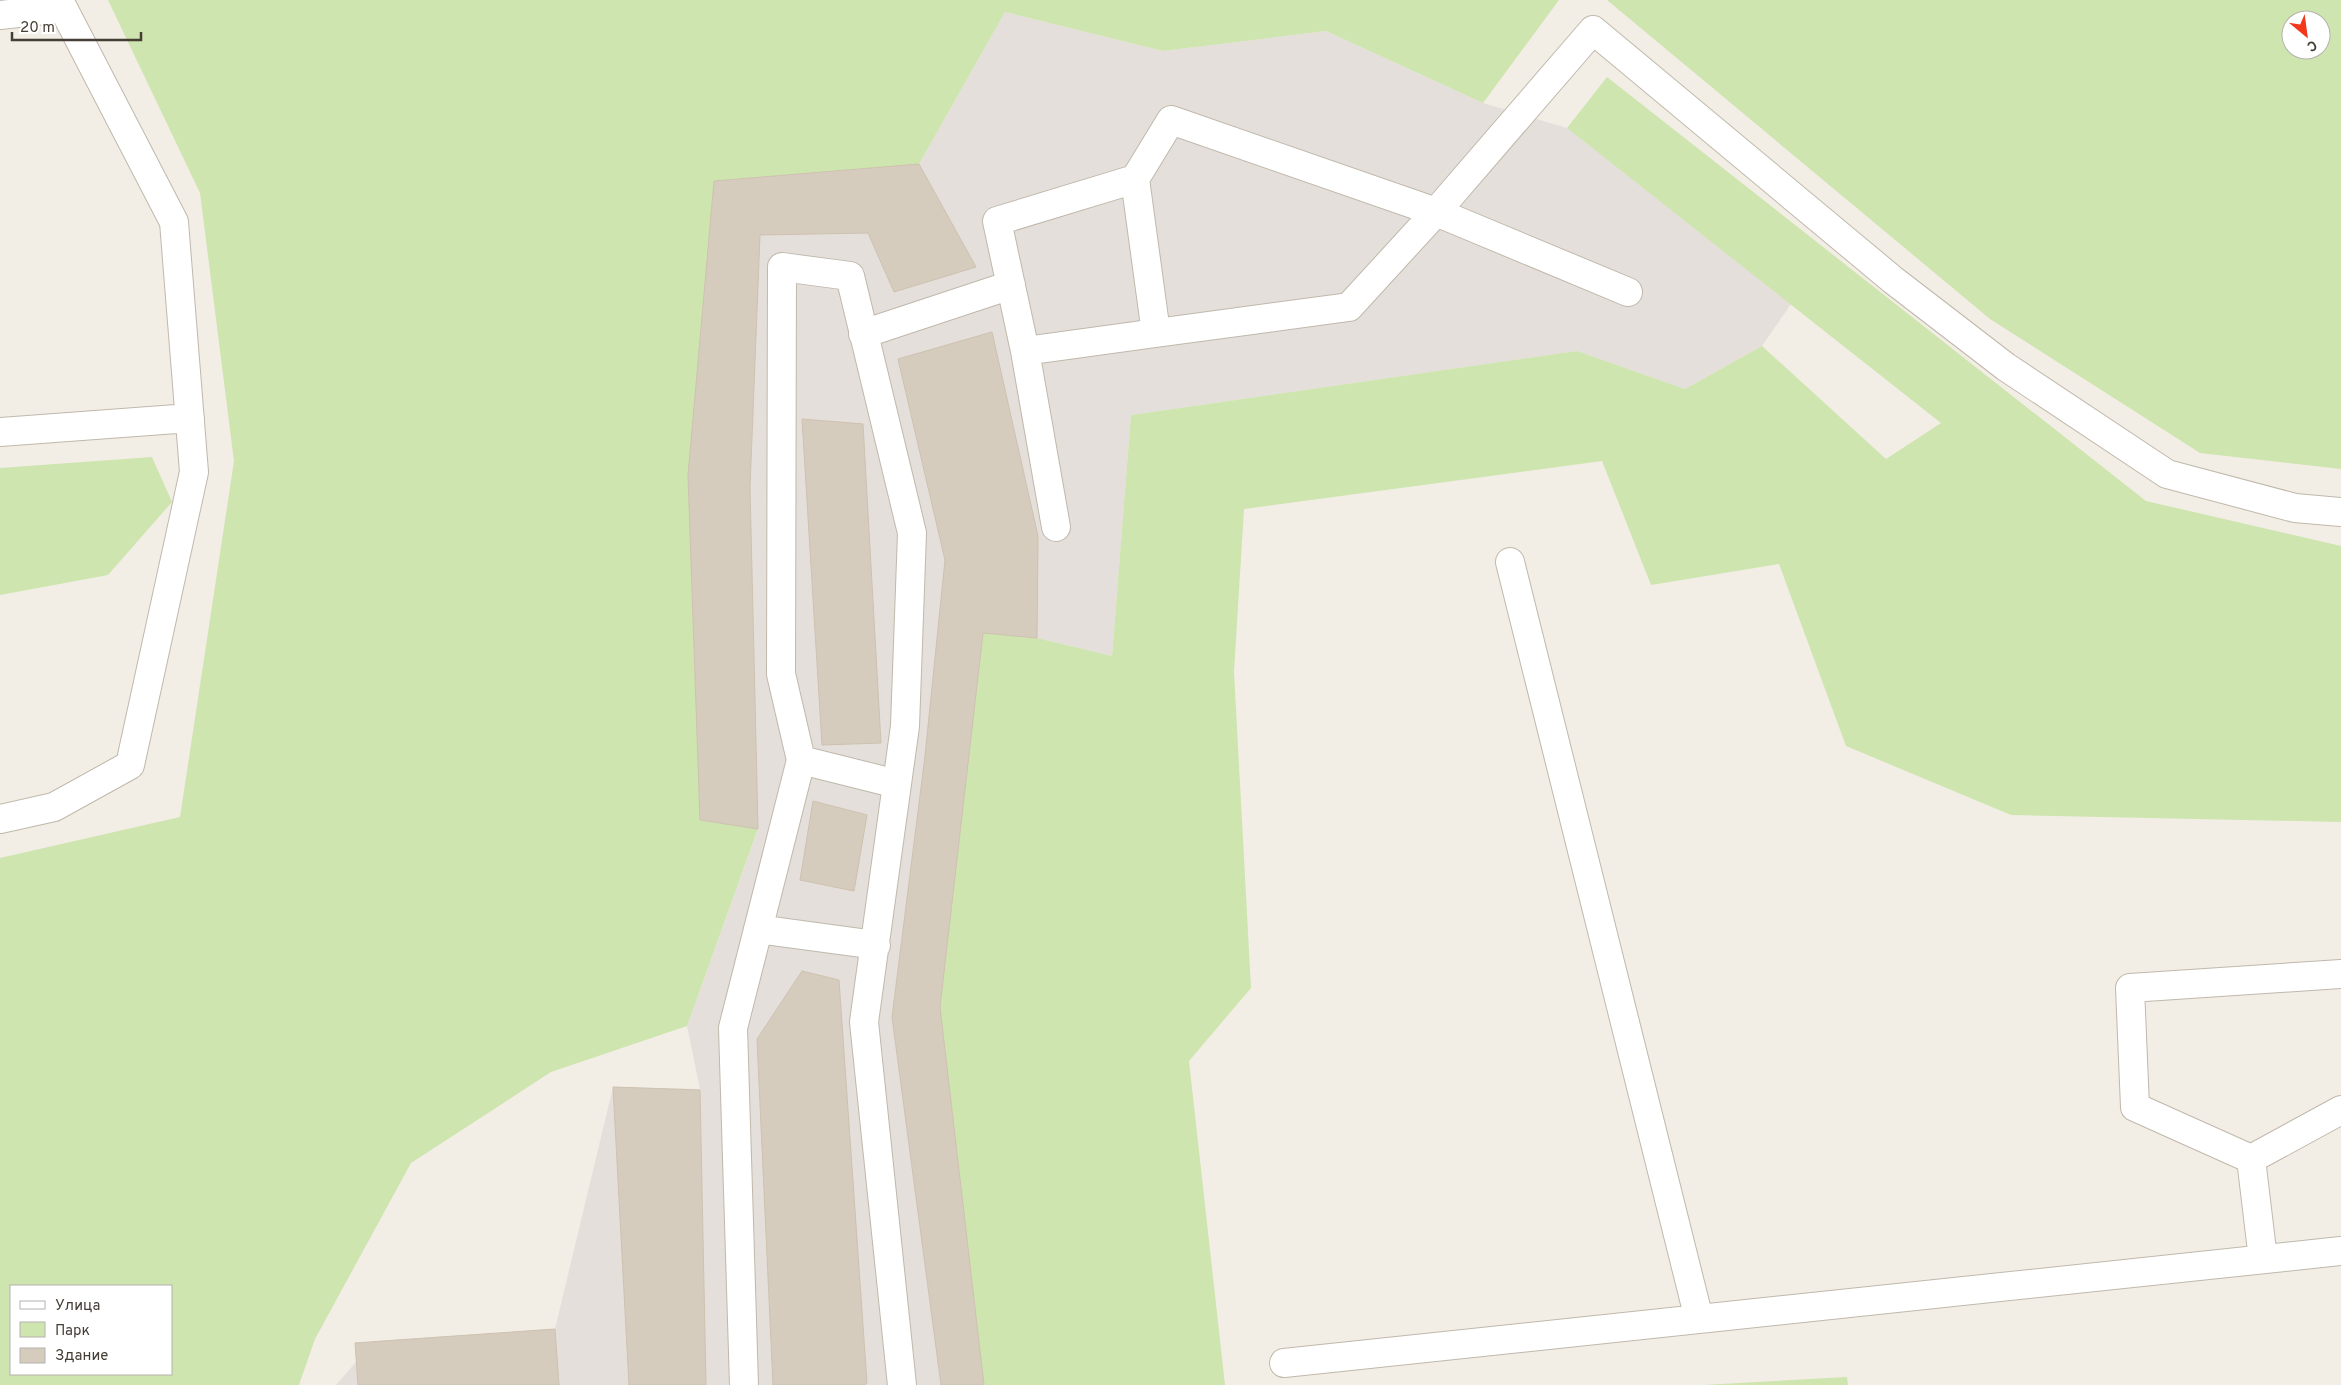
<svg xmlns="http://www.w3.org/2000/svg" width="2341" height="1385" font-family="Overpass,sans-serif">
<rect width="100%" height="100%" fill="#f2eee5"/>
<path fill="#e4dfda" d="M1005 12 1163 51 1326 31 1483 103 1567 128 1791 304 1762 346 1685 389 1577 351 1131 415 1112 656 1037 638 940 1007 984 1385H336L374 1341 555 1329 613 1087 700 1089 687 1026 758 830 700 820 688 475 714 181 919 164Z"/>
<path fill="#cee5af" fill-rule="evenodd" d="M108 0H1559L1483 103 1326 31 1163 51 1005 12 919 164 714 181 688 475 700 820 758 829 687 1026 551 1072 411 1163 315 1339 299 1385H0V858L180 817 234 461 200 193ZM11 1286H171V1374H11Z
M1607 0H2341V469L2200 453 1990 319ZM2291 20H2321V50H2291Z
M1607 77 2146 501 2341 546V822L2011 815 1846 746 1779 564 1651 585 1602 461 1244 509 1234 672 1251 988 1189 1061 1225 1385H984L940 1007 983 633 1037 638 1112 656 1131 415 1577 351 1685 389 1762 346 1886 459 1941 423 1567 128Z
M152 457 172 502 108 575 0 595V468Z
M1847 1377 1848 1385H1703Z"/>
<path fill="#d6ccbe" stroke="#cec1af" d="M919 164 976 267 894 292 868 233 760 235 750 487 758 829 700 820 688 475 714 181Z
M992 332 1038 536 1037 638 983 633 940 1007 984 1385H941L892 1017 925 756 945 560 898 359Z
M802 419 863 424 881 743 822 745Z
M813 801 867 815 854 891 800 880Z
M802 971 839 980 867 1383 865 1385H773L757 1039Z
M613 1087 700 1090 706 1385H629Z
M555 1329 559 1385H358L355 1343Z"/>
<g fill="none" stroke-linecap="round" stroke-linejoin="round">
<g stroke="#c0b8ab" stroke-width="30">
<path id="minor" d="M0 15 63 8 174 222 194 472 130 765 54 807 0 819
M1135 179 997 221 1025 351 1156 333 1135 179 1171 120 1436 212 1593 30 1893 280 2006 367 2167 474 2295 508 2341 512
M1156 333 1349 307 1436 212 1628 292
M863 334 1011 285
M1025 351 1056 527
M0 432 190 418
M1510 562 1699 1319
M801 760 897 784
M758 929 876 945
M2251 1159 2135 1107 2130 988 2341 974
M2251 1159 2341 1110
M2251 1159 2263 1259
M1284 1363 2341 1251
M744 1385 733 1028 801 760 781 674 782 267 850 276 912 533 905 726 864 1022 902 1385"/>
</g>
<use href="#minor" stroke="#fff" stroke-width="28"/>
</g>
<rect x="10" y="1285" width="162" height="90" fill="#ffffff" stroke="#b4b2ae"/>
<rect x="20" y="1301" width="25" height="8" fill="#ffffff" stroke="#b4b2ae"/>
<text x="55" y="1310" font-size="15" fill="#443e35">Улица</text>
<rect x="20" y="1322" width="25" height="15" fill="#cee5af" stroke="#b4b2ae"/>
<text x="55" y="1335" font-size="15" fill="#443e35">Парк</text>
<rect x="20" y="1348" width="25" height="15" fill="#d6ccbe" stroke="#b4b2ae"/>
<text x="55" y="1360" font-size="15" fill="#443e35">Здание</text>
<g transform="translate(2306 35) rotate(151)"><circle r="24" fill="#ffffff" stroke="#b4b2ae"/>
<path d="M0-4L9 19L0 12L-9 19Z" fill="#f2371c"/>
<text y="-8" font-size="14" font-weight="bold" text-anchor="middle" fill="#443e35">С</text>
</g>
<path d="M12 32v8h129v-8" fill="none" stroke="#443e35" stroke-width="2.5"/>
<text x="20" y="32" font-size="15" fill="#443e35" stroke="#ffffff" stroke-width="4" paint-order="stroke">20 m</text>
</svg>
